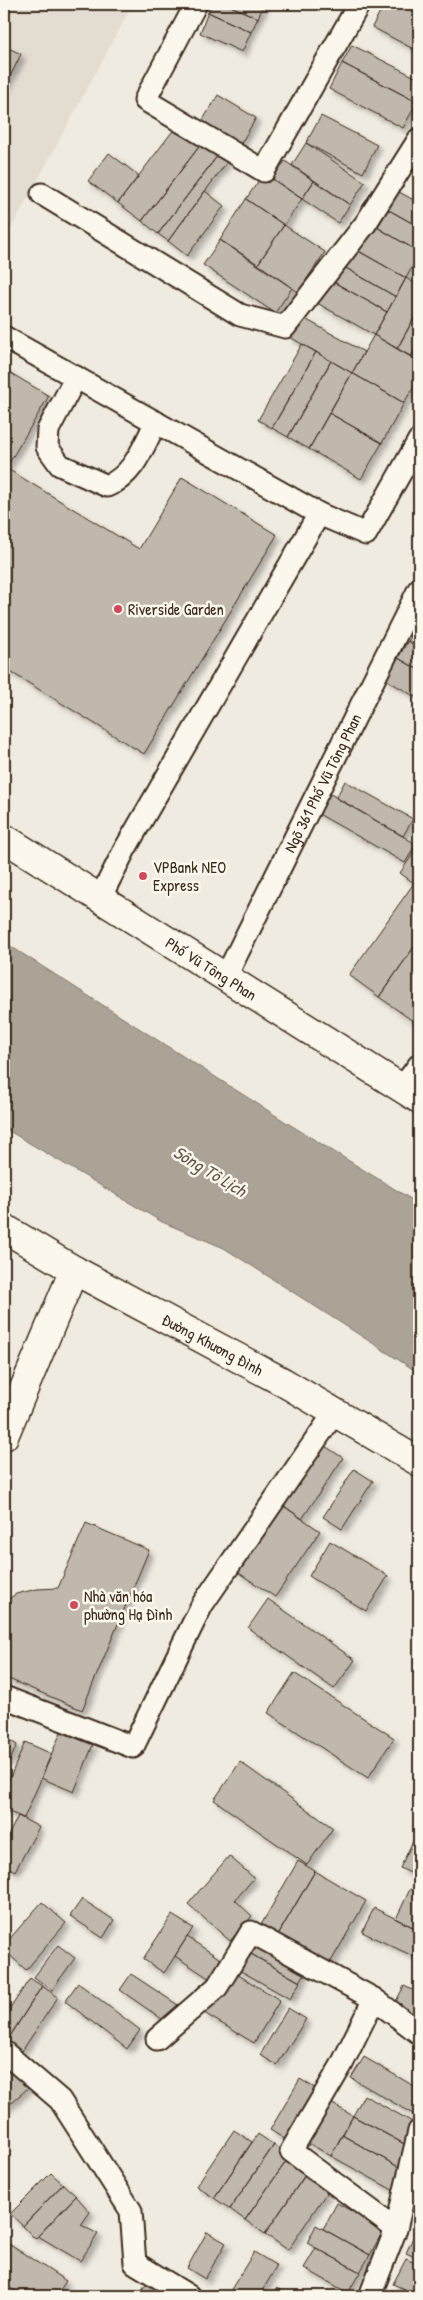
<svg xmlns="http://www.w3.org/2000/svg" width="423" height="2300" font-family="'Patrick Hand',sans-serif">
<defs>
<filter id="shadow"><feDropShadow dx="4.5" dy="4.5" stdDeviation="2.5" flood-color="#0004"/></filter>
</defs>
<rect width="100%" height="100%" fill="#f0ebe0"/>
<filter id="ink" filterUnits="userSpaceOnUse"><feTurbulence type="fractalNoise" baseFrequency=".02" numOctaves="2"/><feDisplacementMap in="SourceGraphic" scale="10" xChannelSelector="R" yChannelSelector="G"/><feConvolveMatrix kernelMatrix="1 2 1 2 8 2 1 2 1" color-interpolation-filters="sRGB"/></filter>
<g filter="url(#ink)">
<path fill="#e2dcd1" d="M4 4H133L4 242Z"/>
<path fill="#aca397" stroke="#7f7367" d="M4 942 289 1124 419 1204V1373L224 1248 162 1222 4 1128Z"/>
<path fill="#c0b8ad" stroke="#3b2a1e" filter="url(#shadow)" d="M213 4H226L258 18 251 32 208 12Z
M226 4H264L258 18Z
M384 4H419V52L372 27Z
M208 12 251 32 242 52 200 33Z
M352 45 419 79V98L417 102 342 63Z
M4 46 21 54 4 89Z
M342 63 417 102 403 128 329 89Z
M218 95 256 118 240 145 201 123Z
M321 116 377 145 363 173 306 143Z
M178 124 202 143 142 221 118 203Z
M202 143 218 155 158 234 142 221Z
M306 143 365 182 350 205 292 165Z
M109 153 139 176 118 203 88 181Z
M218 155 227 162 168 241 158 234Z
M285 161 314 181 302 199 272 179Z
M264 173 302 199 284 225 246 199Z
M314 181 350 205 338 223 302 199Z
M390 187 419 203V227L380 205Z
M205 191 224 206 187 256 168 241Z
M246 199 284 225 258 264 220 240Z
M380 205 419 227V252L370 223Z
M370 223 419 252V255L406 278 355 249Z
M284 225 325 252 298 292 258 264Z
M220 240 292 288 275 313 203 265Z
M355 249 406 278 396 297 339 264Z
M339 264 396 297 387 312 330 280Z
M406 278 419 286V309L397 349 374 335Z
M330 280 387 312 374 335 317 303Z
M419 309V343L411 357 397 349Z
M300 316 364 352 352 373 288 336Z
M374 335 419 361V377L404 403 352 373Z
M419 343V361L411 357Z
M302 344 316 352 272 428 258 420Z
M316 352 331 361 288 437 272 428Z
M331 361 352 373 309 449 288 437Z
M4 369 49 396 6 468 139 549 182 477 277 535 144 754 4 668Z
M352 373 404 403 382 443 329 413Z
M329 413 382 443 361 479 309 449Z
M416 628 419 630V648L408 641Z
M408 641 419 648V670L398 658Z
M398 658 419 670V699L385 679Z
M345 781 413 819 403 836 336 798Z
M327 792 416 844 405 863 315 812Z
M419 845V876L414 883 400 873Z
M414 883 419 887V940L379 997 349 975Z
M419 940V1021L417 1024 379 997Z
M322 1444 343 1458 302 1519 281 1504Z
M354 1469 373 1481 342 1529 323 1517Z
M281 1504 320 1531 275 1597 236 1571Z
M86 1523 149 1550 82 1710 4 1677V1602L16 1594 37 1589 58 1588Z
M330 1541 388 1576 366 1611 309 1576Z
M268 1599 355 1660 334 1689 248 1628Z
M294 1673 394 1738 368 1778 268 1713Z
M61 1732 93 1745 74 1792 41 1778Z
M4 1737 17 1745 9 1762 4 1759Z
M25 1742 52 1754 24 1818 4 1810V1792Z
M240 1762 333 1828 307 1865 214 1800Z
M18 1816 39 1827 15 1871 4 1865V1844Z
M413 1841 419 1844V1877L400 1868Z
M229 1856 254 1878 235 1900 252 1916 230 1941 188 1904Z
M298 1861 315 1871 275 1940 258 1930Z
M315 1871 366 1901 326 1970 275 1940Z
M410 1889 419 1894V1930L396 1919Z
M82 1899 114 1920 103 1938 70 1916Z
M42 1902 66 1923 26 1970 4 1950V1945Z
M374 1908 419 1930V1959L362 1932Z
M172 1915 193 1928 164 1973 143 1959Z
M252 1935 308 1967 300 1982 244 1950Z
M187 1937 228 1964 216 1983 175 1956Z
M58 1945 75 1958 52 1990 34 1977Z
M244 1950 300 1982 290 1999 234 1967Z
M230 1970 280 2000 254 2043 204 2013Z
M131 1974 181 2007 169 2024 120 1990Z
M30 1978 42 1986 7 2041 4 2039V2018Z
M78 1983 140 2030 127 2049 65 2001Z
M42 1986 58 1997 22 2051 7 2041Z
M404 1986 419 1993V2021L393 2007Z
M288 2008 306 2019 277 2065 260 2055Z
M364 2057 419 2089V2103L413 2114 351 2078Z
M6 2064 28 2088 4 2109V2066Z
M300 2079 321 2092 291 2143 270 2130Z
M364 2095 418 2125 406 2145 353 2116Z
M326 2100 353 2116 331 2156 303 2140Z
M353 2116 419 2152 409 2173 342 2135Z
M234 2130 252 2142 214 2198 196 2186Z
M258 2134 274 2145 230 2209 214 2198Z
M342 2135 409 2173 398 2193 331 2156Z
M274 2145 290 2156 245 2220 230 2209Z
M290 2156 309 2169 265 2234 245 2220Z
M51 2173 63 2184 23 2226 10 2214Z
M304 2177 327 2192 288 2250 265 2234Z
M63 2184 76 2196 35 2239 23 2226Z
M76 2196 90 2212 81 2225 98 2234 80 2261 38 2236Z
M337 2203 384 2229 370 2255 323 2229Z
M316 2225 370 2255 360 2272 307 2243Z
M207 2232 226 2243 205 2279 187 2268Z
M415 2233 419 2235V2259L406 2253Z
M4 2241 66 2281 56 2296H23L4 2284Z
M316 2248 360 2272 348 2293 304 2268Z
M254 2252 277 2266 259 2296H227Z
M406 2259 419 2265V2296L393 2284Z
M147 2282 163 2294 161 2296H138Z
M276 2288 292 2296H272Z"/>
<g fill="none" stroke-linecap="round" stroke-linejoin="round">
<g stroke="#3b2a1e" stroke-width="25">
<g id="lane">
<path d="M196 4 145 100 264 171 359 4"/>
<path d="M42 194 240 315 285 327 366 223 419 139"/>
<path d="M4 337 319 514 125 849 99 900"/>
<path d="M76 377 48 430 47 447 60 465 107 486C134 475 143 447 156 422"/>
<path d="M319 514 366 534 419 440"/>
<path id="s1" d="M225 978 419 589"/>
<path d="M402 1088 419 1065"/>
<path d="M4 1697 133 1747 202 1605 335 1412"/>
<path d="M374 1999 341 2066 291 2151 396 2229"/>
<path d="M157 2039 217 1987 251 1932 374 1999 419 2033"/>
<path d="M4 2052 60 2100 131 2211 135 2263 189 2296"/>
<path d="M370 2296 396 2229 419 2131"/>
</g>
</g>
<g stroke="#3b2a1e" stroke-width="31">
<path id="street" d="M4 1436 74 1270"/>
</g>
<g stroke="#3b2a1e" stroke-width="31">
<g id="secondary">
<path id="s2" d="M4 838 419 1099"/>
<path id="s3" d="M4 1228 74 1270 283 1382 419 1462"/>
</g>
</g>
<use href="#lane" stroke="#fbf7ec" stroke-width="21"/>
<use href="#street" stroke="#fbf7ec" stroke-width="28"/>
<use href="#secondary" stroke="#fbf7ec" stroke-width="28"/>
</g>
</g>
<g fill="#d1495b" stroke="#fbf7ec" stroke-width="2">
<circle cx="118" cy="609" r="5"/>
<circle cx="143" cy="876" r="5"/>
<circle cx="74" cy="1605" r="5"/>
</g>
<g text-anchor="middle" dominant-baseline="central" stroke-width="5" stroke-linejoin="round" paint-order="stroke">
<g font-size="16" fill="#3b2a1e" stroke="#fbf7ec" text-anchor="start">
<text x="128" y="609">Riverside Garden</text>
<text x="153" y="867">VPBank NEO<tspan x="153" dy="18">Express</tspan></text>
<text x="84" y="1596">Nhà văn hóa<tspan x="84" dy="18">phường Hạ Đình</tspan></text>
</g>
<g font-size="16" fill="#3b2a1e" stroke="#fbf7ec">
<text stroke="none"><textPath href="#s1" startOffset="218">Ngõ 361 Phố Vũ Tông Phan</textPath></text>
<text stroke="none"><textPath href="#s2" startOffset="245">Phố Vũ Tông Phan</textPath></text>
<text stroke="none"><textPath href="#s3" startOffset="239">Đường Khương Đình</textPath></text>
</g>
<g font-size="18" font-style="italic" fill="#635448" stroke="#fbf7ec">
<text transform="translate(210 1171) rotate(31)">Sông Tô Lịch</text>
</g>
</g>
<rect width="423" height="2300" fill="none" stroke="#fbf7ec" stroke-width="20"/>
<rect x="10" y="10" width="403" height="2280" fill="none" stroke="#3b2a1e" stroke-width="2" filter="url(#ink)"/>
</svg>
